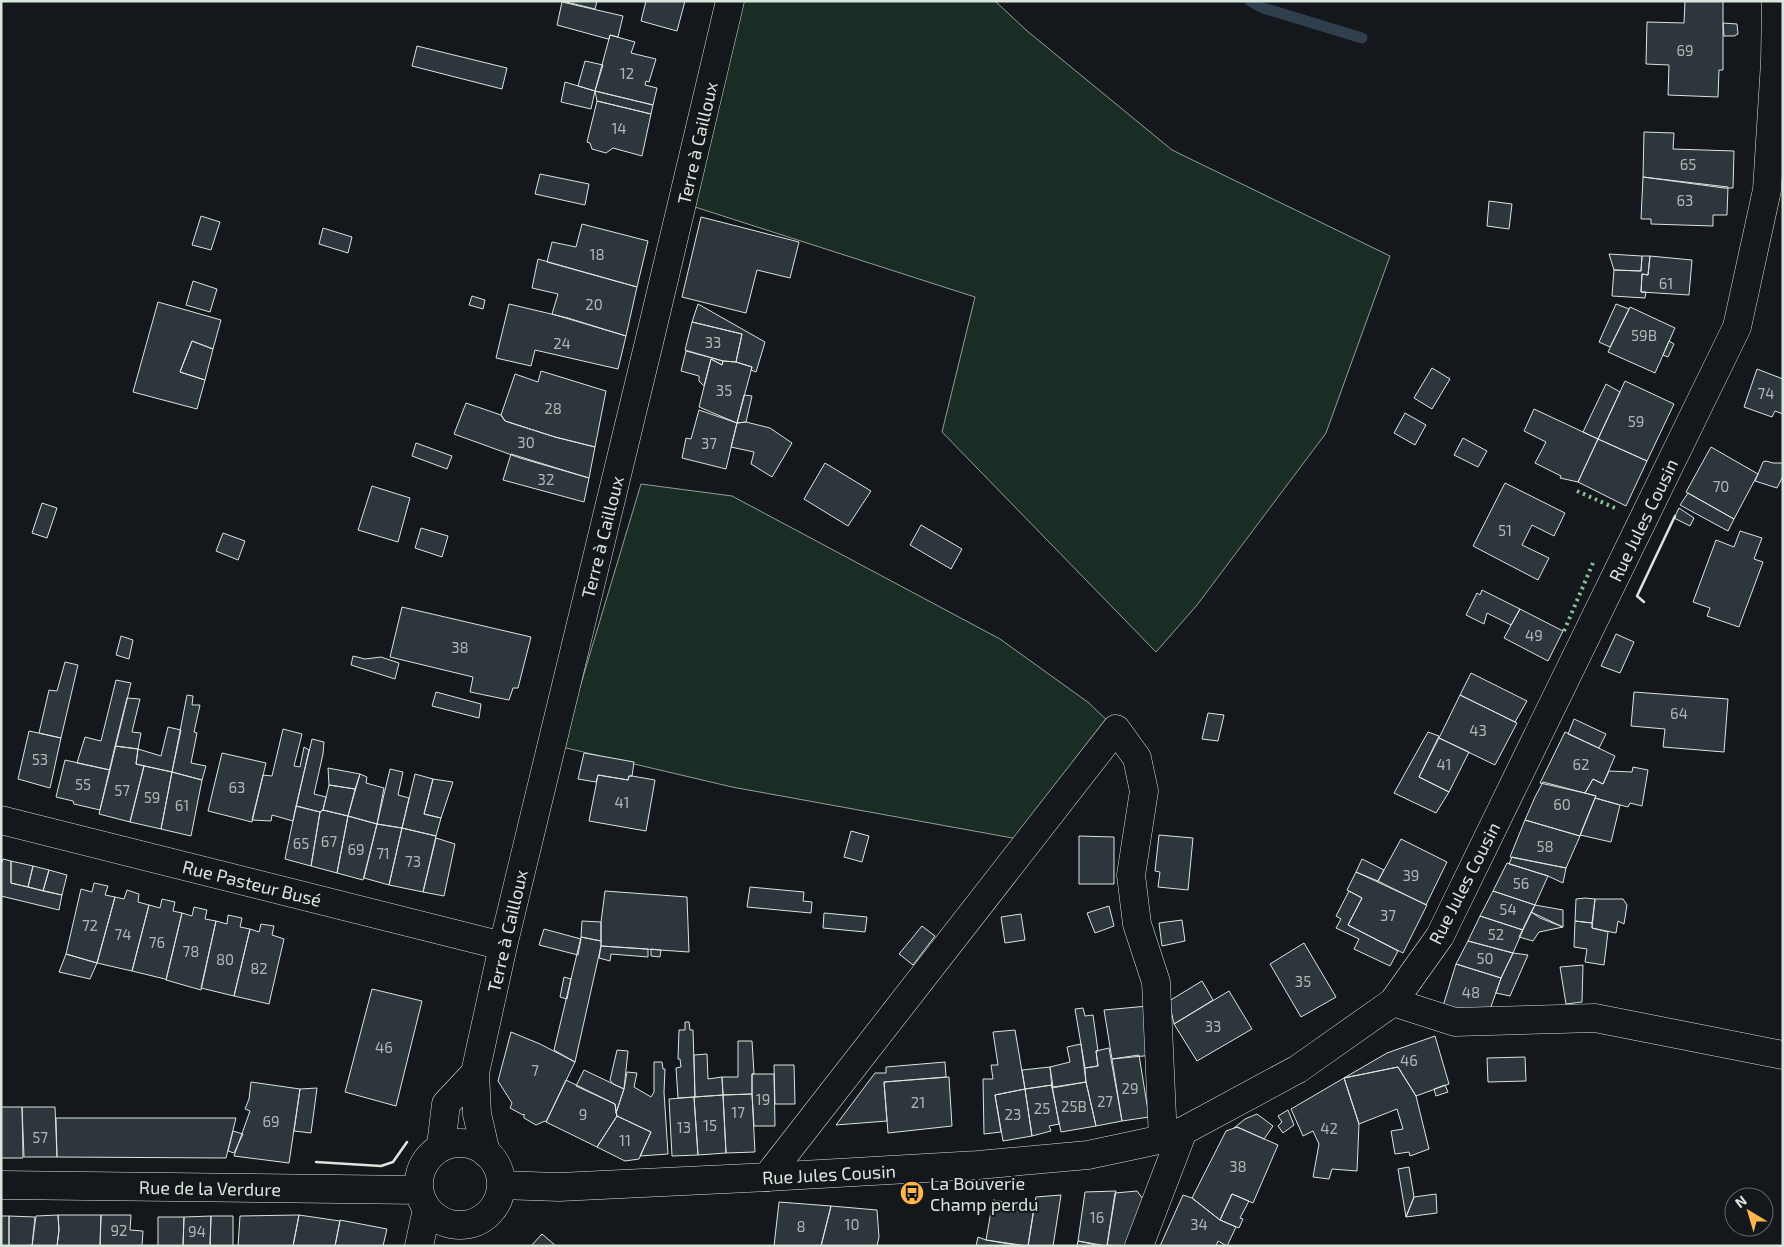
<svg xmlns="http://www.w3.org/2000/svg" width="1784" height="1247" font-family="'Exo 2',sans-serif">
<rect width="100%" height="100%" fill="#14181c"/>
<path fill="#1a2d24" stroke="#939e99" d="M743 1H995L1026 30 1172 150 1390 256 1326 433 1197 605 1156 652 942 432 975 297 695 207Z
M641 484 732 496 1000 639 1089 703 1116 729 1029 841 732 787 562 747Z"/>
<g fill="none" stroke-linecap="round" stroke-linejoin="round">
<path stroke="#2f3f4d" stroke-width="11" d="M1250 1 1263 8 1362 38"/>
</g>
<path fill="#2c363c" stroke="#d8e6dc" d="M562 1H597L595 9Z
M646 1H685L677 31 641 21Z
M1685 1H1723V70H1719L1718 97 1668 95 1669 65 1646 64 1647 22 1684 23Z
M562 2 623 16 618 37 610 35 609 39H608L557 25Z
M1723 23 1737 24 1738 34 1734 36H1724Z
M610 35 635 42 631 53 656 59 649 82 646 81 645 85 657 88 653 105 595 91Z
M417 46 507 68 502 89 412 66Z
M585 61 603 65 595 91 578 86Z
M565 82 595 91 591 109 561 102Z
M595 91 653 105 651 114 597 101Z
M597 101 651 114 642 156 613 148 606 153 592 149 590 143 587 142Z
M1644 132 1674 133 1673 149 1734 151 1733 188H1724L1643 177Z
M540 174 589 184 585 205 535 194Z
M1643 177 1728 187 1727 215H1713V226L1651 224V219H1641Z
M1489 201 1512 204 1509 229 1487 226Z
M201 216 220 222 211 250 192 245Z
M701 217 799 242 790 278 757 270 746 313 682 297Z
M582 224 648 241 637 287 547 262 552 242 576 247Z
M323 228 352 237 348 253 319 244Z
M1609 254 1642 256 1641 271 1614 270Z
M1642 256H1650L1648 275 1642 274 1641 292H1646L1645 298 1612 296 1614 270 1641 271Z
M1650 256 1692 260 1689 295 1641 292 1642 274 1648 275Z
M538 259 637 287 626 336 552 314 558 294 532 288Z
M193 281 217 289 210 312 186 305Z
M472 296 485 300 483 309 469 305Z
M158 302 221 320 213 349 192 341 180 372 205 380 197 409 133 392Z
M509 304 568 318 626 336 618 369 535 350 531 366 496 358Z
M698 304 765 342 756 372 751 370 752 367 736 362 742 334 692 322Z
M1616 304 1629 309 1610 347 1599 342Z
M1630 307 1675 328 1655 373 1608 352Z
M692 322 742 334 736 362 723 361 685 350Z
M192 341 213 349 205 380 180 372Z
M1669 341 1674 344 1668 357 1663 355Z
M686 351 723 361 722 365 711 359 704 386 699 381V376L681 371Z
M711 359 722 365 723 361 736 362 752 367 737 423 699 407Z
M1432 368 1450 379 1432 409 1414 398Z
M1757 369 1783 379V414L1775 411 1772 417 1744 407Z
M541 371 606 391 595 447 555 437 505 421 501 415 515 374 538 382Z
M1625 381 1674 404 1647 461 1598 439Z
M1606 384 1620 392 1598 439 1583 432Z
M744 395 752 396 746 422 737 423Z
M466 403 501 415 505 421 555 437 595 447 589 478 520 458 454 434Z
M1534 409 1598 439 1578 482 1560 478 1561 476 1535 463 1546 442 1524 431Z
M699 410 737 423 726 469 682 458 686 438 691 439Z
M1405 413 1426 425 1415 445 1394 433Z
M746 422 770 428 792 443 772 477 751 464 754 452 731 447 737 423Z
M1463 438 1487 451 1478 467 1454 455Z
M1598 439 1647 461 1626 506 1578 482Z
M416 443 452 456 447 469 412 456Z
M1711 447 1758 474 1734 519 1686 492Z
M511 454 589 478 584 502 503 480Z
M1766 461 1773 463H1783V476L1777 488 1755 481 1763 462Z
M825 463 871 491 848 526 804 499Z
M1505 483 1565 513 1554 536 1532 525 1522 545 1549 558 1538 580 1473 546Z
M372 486 410 498 398 542 358 530Z
M1688 493 1734 519 1728 531 1680 505Z
M42 503 57 508 47 538 32 533Z
M1679 508 1694 518 1690 526 1674 518Z
M921 525 962 549 951 569 910 545Z
M421 528 448 536 442 557 415 548Z
M1740 531 1762 538 1754 559 1763 562 1739 627 1707 616 1710 608 1693 602 1716 540 1734 547Z
M223 533 245 541 238 560 216 551Z
M1482 590 1520 609 1511 625 1487 613 1484 624 1466 615 1477 593 1480 595Z
M402 607 531 637 518 688H513L509 700 470 692 473 677 390 657Z
M1520 609 1563 631 1548 661 1504 638Z
M1616 634 1634 642 1620 673 1601 666Z
M121 636 133 640 129 659 116 655Z
M353 656 365 659 381 657 399 663 395 679 351 665Z
M65 662 78 665 61 738 39 733 49 690 57 691Z
M1471 673 1527 701 1515 722 1460 695Z
M116 680 131 683 110 770 77 763 85 737 101 741Z
M436 692 481 704 479 718 432 706Z
M1634 692 1728 699 1724 752 1663 747 1665 729 1631 726Z
M187 695 193 696 192 705H200L194 732 197 733 191 763 206 766 202 780 172 772Z
M1460 695 1517 723 1495 765 1439 738Z
M127 698 140 699 132 732 141 733 138 749 115 746Z
M1208 713 1224 715 1218 741 1202 739Z
M1574 719 1606 734 1599 748 1568 734Z
M168 727 181 730 172 772 136 764 138 749 161 756Z
M283 729 302 734 294 766 300 767 304 747 309 750 293 821 272 815 271 821 252 820 263 775 272 776Z
M29 731 61 738 50 788 18 779Z
M1428 732 1439 736 1419 777 1449 792 1436 813 1394 793Z
M1565 732 1615 756 1603 784 1593 779 1585 793 1540 783Z
M1439 738 1469 752 1449 792 1419 777Z
M312 739 324 742 323 754 314 794 326 797 323 810 320 812 296 806Z
M115 746 138 749 136 764 144 766 130 822 99 814Z
M222 753 266 763 252 822 208 811Z
M584 753 634 762 632 776H629L628 780 598 775 596 782 578 779Z
M65 760 110 770 100 810 74 804 73 801 56 797Z
M144 766 172 772 161 829 130 822Z
M1633 767 1648 770 1642 806 1630 803 1628 807 1620 805 1595 798 1596 796 1585 793 1593 779 1603 784 1609 771 1632 772Z
M328 768 360 774 355 789 329 785Z
M390 769 403 772 398 795 409 798 402 828 377 824Z
M172 772 202 780 191 836 161 829Z
M360 774 367 777 366 783 384 788 377 824 348 816Z
M415 774 433 779 424 814 441 818 436 836 402 828Z
M598 775 628 780 629 776H632L655 780 646 831 589 821Z
M433 779 453 782 441 818 424 814Z
M1543 782 1596 796 1580 836 1525 820 1535 797Z
M329 785 355 789 348 816 323 810Z
M1595 798 1620 805 1611 842 1580 835Z
M296 806 320 812 311 866 285 859Z
M323 810 348 816 337 873 311 866 320 812Z
M348 816 377 824 363 880 337 873Z
M1525 820 1580 836 1566 868 1510 857Z
M377 824 402 828 389 885 364 878Z
M402 828 436 836 423 892 389 885Z
M851 831 869 836 862 862 844 857Z
M1159 835 1193 838 1188 890 1158 887 1160 872 1155 871Z
M1079 836 1114 837V884H1079Z
M436 838 455 844 444 896 423 892Z
M1401 839 1447 862 1426 905 1378 881Z
M1512 857 1566 868 1563 883 1548 876 1509 864Z
M3 859 11 861V883L62 895 59 910 1 896V865Z
M1362 859 1384 870 1378 881 1356 872Z
M11 861 33 866 28 887 11 883Z
M1507 863 1548 876 1535 905 1493 891Z
M33 866 49 870 43 891 28 887Z
M49 870 67 875 62 895 43 891Z
M1356 872 1427 905 1403 953 1348 925 1362 898 1347 890Z
M94 883 108 886 105 895 115 897 97 963 66 954 81 889 92 892Z
M750 887 804 892 803 901 812 902 811 913 747 907Z
M127 890 139 894 138 902 149 905 132 971 97 963 115 897 124 899Z
M605 891 687 897 689 952 601 946V922Z
M1349 891 1362 898 1348 925 1398 951 1390 966 1354 949 1359 939 1336 928 1341 919 1336 916Z
M1493 891 1535 905 1523 930 1480 916Z
M1585 898 1595 899 1592 923 1575 921 1576 899Z
M162 899 175 902 173 911 182 913 166 980 165 979 132 971 149 905 160 908Z
M1595 899H1623L1627 905 1624 924 1618 921 1616 933 1592 928Z
M1535 905 1563 910V927L1531 912Z
M1109 906 1114 926 1095 933 1087 913Z
M194 907 207 910 205 919 216 921 201 990 166 980 182 913 192 916Z
M1531 912 1540 918 1563 927 1539 932 1533 941 1519 937Z
M824 913 867 917 865 932 823 928Z
M1021 914 1025 940 1005 943 1001 917Z
M228 915 242 918 240 927 250 929 234 996 201 988 216 921 227 924Z
M1480 916 1523 930 1513 953 1468 941Z
M1182 920 1185 941 1162 946 1159 923Z
M582 921 601 922V941L581 937Z
M1575 921 1592 923V928L1608 932 1604 965 1585 962 1587 949 1574 947Z
M261 924 274 926 272 935 284 939 269 1004 234 996 250 929 259 932Z
M922 926 935 936 913 965 899 954Z
M544 929 581 939 578 955 539 945Z
M581 937 601 941V946L575 1062 554 1050Z
M1468 941 1513 953 1501 978 1456 964Z
M1304 943 1336 997 1301 1017 1270 964Z
M601 946 648 949V957L611 954 610 961 599 958Z
M651 949 661 950 660 957 651 956Z
M1513 953 1528 955 1510 996 1496 993 1501 978Z
M66 954 97 963 90 979 59 972Z
M1456 964 1501 978 1487 1018 1443 1006Z
M1583 965 1582 1002 1566 1004 1560 967Z
M564 977 571 979 567 999 560 997Z
M1202 981 1213 1000 1174 1024 1169 1001Z
M372 989 422 1001 396 1106 345 1092Z
M1229 991 1252 1029 1197 1061 1174 1024Z
M1148 1006 1154 1055 1112 1059 1104 1010Z
M1083 1008 1085 1016 1093 1015 1098 1051H1096L1098 1066 1085 1068 1075 1009Z
M685 1022H689L690 1030H693L695 1097 678 1098 676 1068 681 1067 680 1059H678L679 1030H685Z
M1015 1030 1025 1089 995 1095 1001 1132 984 1134 983 1079H993L991 1065H998L993 1032Z
M511 1032 540 1044 575 1062 546 1122 545 1121 536 1125 524 1118V1114L523 1115 510 1108 512 1103 498 1081Z
M1435 1036 1449 1084 1416 1096 1398 1067 1344 1078 1387 1053Z
M738 1041H752L754 1074H752V1094L723 1095 722 1077H738Z
M1081 1044 1086 1082 1053 1087 1050 1067 1070 1062 1067 1047Z
M1109 1048 1122 1121 1096 1126 1086 1082 1085 1068 1098 1066 1096 1051Z
M617 1050 628 1051 624 1089 613 1084 610 1080Z
M707 1054 708 1079 722 1077 723 1095 695 1097 694 1055Z
M1139 1055 1149 1117 1122 1121 1112 1059Z
M1525 1057 1526 1081 1488 1082 1487 1058Z
M654 1062H662L663 1069H665L664 1092 668 1154 640 1156 651 1132 617 1116 616 1113 624 1089 627 1072 637 1073 634 1087 651 1097 654 1092Z
M945 1062 946 1077 884 1082 887 1121 836 1125 875 1073H886V1067Z
M774 1065H794L795 1104H775Z
M1050 1067 1052 1088V1085L1025 1089 1022 1070Z
M1398 1067 1416 1096 1429 1149 1410 1156 1409 1152 1395 1154 1391 1131 1403 1129 1397 1109 1359 1124 1344 1078Z
M584 1070 624 1089 616 1113 615 1104 576 1086Z
M752 1074H774L775 1126H754L752 1094Z
M949 1077 952 1126 888 1133 884 1082Z
M1344 1078 1359 1124 1357 1171 1332 1169 1329 1179 1313 1177 1319 1144 1313 1131 1303 1136 1291 1109Z
M566 1080 615 1104 617 1116 597 1147 546 1122Z
M251 1082 300 1089 289 1163 234 1156 250 1111 245 1109 249 1099Z
M1086 1082 1096 1126 1061 1132 1052 1088Z
M1052 1085 1059 1124 1049 1126 1051 1131 1032 1136 1025 1089Z
M1445 1085 1448 1092 1436 1096 1434 1089Z
M317 1088 311 1133 294 1131 300 1089Z
M1025 1089 1032 1136 1003 1141 995 1095Z
M752 1094 755 1152 726 1153 723 1095Z
M723 1095 726 1153 698 1155 694 1097Z
M694 1097 698 1155 672 1156 669 1099Z
M1 1107H22L23 1158H1Z
M22 1107H55L57 1157H24Z
M1288 1110 1294 1125 1283 1133 1278 1126 1282 1122 1278 1116Z
M1257 1114 1273 1126 1264 1139 1237 1127 1234 1128 1245 1119Z
M617 1116 651 1132 639 1159 625 1161 597 1147Z
M56 1118H236L226 1158 57 1157Z
M1237 1127 1278 1145 1253 1203 1232 1194 1220 1220 1192 1198 1226 1131Z
M233 1131 243 1134 234 1153 228 1151Z
M1409 1167 1414 1197 1406 1217 1398 1169Z
M1116 1191 1107 1246 1078 1241 1085 1192Z
M1137 1191 1143 1199 1125 1246 1107 1245 1115 1193Z
M1232 1194 1249 1201 1240 1218 1243 1219 1239 1228 1220 1220Z
M1436 1194 1437 1213 1406 1217 1414 1197Z
M1061 1195 1053 1246H1028L1036 1197Z
M1183 1195 1192 1198 1220 1220 1236 1227 1227 1246 1218 1241 1216 1246H1160Z
M993 1200 1034 1207 1028 1246 986 1240Z
M779 1202 831 1206 821 1246H774Z
M831 1206 877 1210 879 1237 877 1246H821Z
M58 1215H101L100 1246H57L59 1230Z
M58 1215 59 1230 57 1246H32L36 1216Z
M101 1215H131L130 1230 143 1231 142 1246H100Z
M299 1215 340 1221 335 1246H293Z
M299 1215 293 1246H238L240 1216Z
M1 1216H9V1246H1Z
M9 1216 35 1217 32 1246H9Z
M211 1216 210 1246H183L184 1217Z
M211 1216H233V1246H210Z
M158 1217H184L183 1246H158Z
M340 1220 387 1229 383 1246H335Z
M542 1234 556 1246H531Z
M978 1237 986 1240 1021 1246H976Z
M1078 1241 1101 1246H1077Z"/>
<g fill="none" stroke-linecap="round" stroke-linejoin="round">
<g stroke="#d8e6dc" stroke-width="29">
<path id="street" d="M1 820 503 946
M1393 1002 1455 1022 1595 1018 1783 1055
M441 1146 446 1104 475 1073
M486 1153 477 1114 475 1073 503 946 652 330 730 1
M767 1177 1116 729 1137 758 1144 791 1131 875 1137 924 1156 982 1163 1139
M1139 1246 1183 1131"/>
</g>
<g stroke="#d8e6dc" stroke-width="29">
<path id="secondary" d="M419 1184a41 41 0 1 1 82 0a41 41 0 1 1-82 0Z
M1 1185 419 1190
M501 1185 559 1187 767 1177 978 1165 1088 1155 1163 1139 1183 1131 1298 1069 1393 1002 1440 936 1737 327 1767 190 1775 62 1776 1
M419 1246 427 1209"/>
</g>
<use href="#street" stroke="#14181c" stroke-width="28"/>
<use href="#secondary" stroke="#14181c" stroke-width="28"/>
<path stroke="#8ac095" stroke-width="4" stroke-dasharray="2.5 4" stroke-linecap="butt" d="M1577 491 1617 509
M1564 631 1593 563"/>
<path stroke="#d8e6dc" stroke-width="2.5" d="M1644 602 1637 596 1675 516
M316 1162 381 1166 393 1162 407 1142"/>
</g>
<defs>
<g id="bus-disc" transform="scale(1.25)"><circle r="9.5" fill="#ffb74d" stroke="#14181c"/><path d="M-5-6H5V4H4V6H2V4H-2V6H-4V4H-5ZM-3.5-4V0h7V-4ZM-3.5 1.2v1.5H-2V1.2ZM2 1.2v1.5H3.5V1.2Z" fill="#111"/></g>
</defs>
<g fill-rule="evenodd">
<use href="#bus-disc" x="912" y="1193"/>
</g>
<g text-anchor="middle" dominant-baseline="central" stroke-width="4" stroke-linejoin="round" paint-order="stroke">
<g font-size="15" fill="#adbab4">
<text x="1685" y="50">69</text>
<text x="627" y="73">12</text>
<text x="619" y="128">14</text>
<text x="1688" y="164">65</text>
<text x="1685" y="200">63</text>
<text x="597" y="254">18</text>
<text x="1666" y="283">61</text>
<text x="594" y="304">20</text>
<text x="1644" y="335">59B</text>
<text x="713" y="342">33</text>
<text x="562" y="343">24</text>
<text x="724" y="390">35</text>
<text x="1766" y="393">74</text>
<text x="553" y="408">28</text>
<text x="1636" y="421">59</text>
<text x="526" y="442">30</text>
<text x="709" y="443">37</text>
<text x="546" y="479">32</text>
<text x="1721" y="486">70</text>
<text x="1505" y="530">51</text>
<text x="1534" y="635">49</text>
<text x="460" y="647">38</text>
<text x="1679" y="713">64</text>
<text x="1478" y="730">43</text>
<text x="40" y="759">53</text>
<text x="1444" y="764">41</text>
<text x="1581" y="764">62</text>
<text x="83" y="784">55</text>
<text x="237" y="787">63</text>
<text x="122" y="790">57</text>
<text x="152" y="797">59</text>
<text x="622" y="802">41</text>
<text x="1562" y="804">60</text>
<text x="182" y="805">61</text>
<text x="329" y="841">67</text>
<text x="301" y="843">65</text>
<text x="1545" y="846">58</text>
<text x="356" y="849">69</text>
<text x="383" y="853">71</text>
<text x="413" y="861">73</text>
<text x="1411" y="875">39</text>
<text x="1521" y="883">56</text>
<text x="1508" y="909">54</text>
<text x="1388" y="915">37</text>
<text x="90" y="925">72</text>
<text x="123" y="934">74</text>
<text x="1496" y="934">52</text>
<text x="157" y="942">76</text>
<text x="191" y="951">78</text>
<text x="1485" y="958">50</text>
<text x="225" y="959">80</text>
<text x="259" y="968">82</text>
<text x="1303" y="981">35</text>
<text x="1471" y="992">48</text>
<text x="1213" y="1026">33</text>
<text x="384" y="1047">46</text>
<text x="1409" y="1060">46</text>
<text x="535" y="1070">7</text>
<text x="1130" y="1088">29</text>
<text x="763" y="1099">19</text>
<text x="1105" y="1101">27</text>
<text x="918" y="1102">21</text>
<text x="1074" y="1106">25B</text>
<text x="1042" y="1108">25</text>
<text x="738" y="1112">17</text>
<text x="583" y="1114">9</text>
<text x="1013" y="1114">23</text>
<text x="271" y="1121">69</text>
<text x="710" y="1125">15</text>
<text x="684" y="1127">13</text>
<text x="1329" y="1128">42</text>
<text x="40" y="1137">57</text>
<text x="625" y="1140">11</text>
<text x="1238" y="1166">38</text>
<text x="1097" y="1217">16</text>
<text x="852" y="1224">10</text>
<text x="1199" y="1224">34</text>
<text x="801" y="1226">8</text>
<text x="119" y="1230">92</text>
<text x="197" y="1231">94</text>
</g>
<g font-size="18" fill="#d8e6dc" stroke="#14181c">
<text transform="translate(697 143) rotate(-77)">Terre à Cailloux</text>
<text transform="translate(1643 520) rotate(-64)">Rue Jules Cousin</text>
<text transform="translate(602 537) rotate(-76)">Terre à Cailloux</text>
<text transform="translate(252 883) rotate(14)">Rue Pasteur Busé</text>
<text transform="translate(1464 883) rotate(-63)">Rue Jules Cousin</text>
<text transform="translate(507 931) rotate(-77)">Terre à Cailloux</text>
<text transform="translate(829 1174) rotate(-3)">Rue Jules Cousin</text>
<text transform="translate(210 1188) rotate(1)">Rue de la Verdure</text>
</g>
<g font-size="18" fill="#d8e6dc" stroke="#14181c" text-anchor="start">
<text x="930" y="1183">La Bouverie<tspan x="930" dy="21">Champ perdu</tspan></text>
</g>
</g>
<rect width="1784" height="1247" fill="none" stroke="#d8e6dc" stroke-width="5"/>
<g transform="translate(1749 1212) rotate(322)"><circle r="24" fill="#14181c" stroke="#626a69"/>
<path d="M0-4L9 19L0 12L-9 19Z" fill="#ffb74d"/>
<text y="-8" font-size="14" font-weight="bold" text-anchor="middle" fill="#d8e6dc">N</text>
</g>
</svg>
